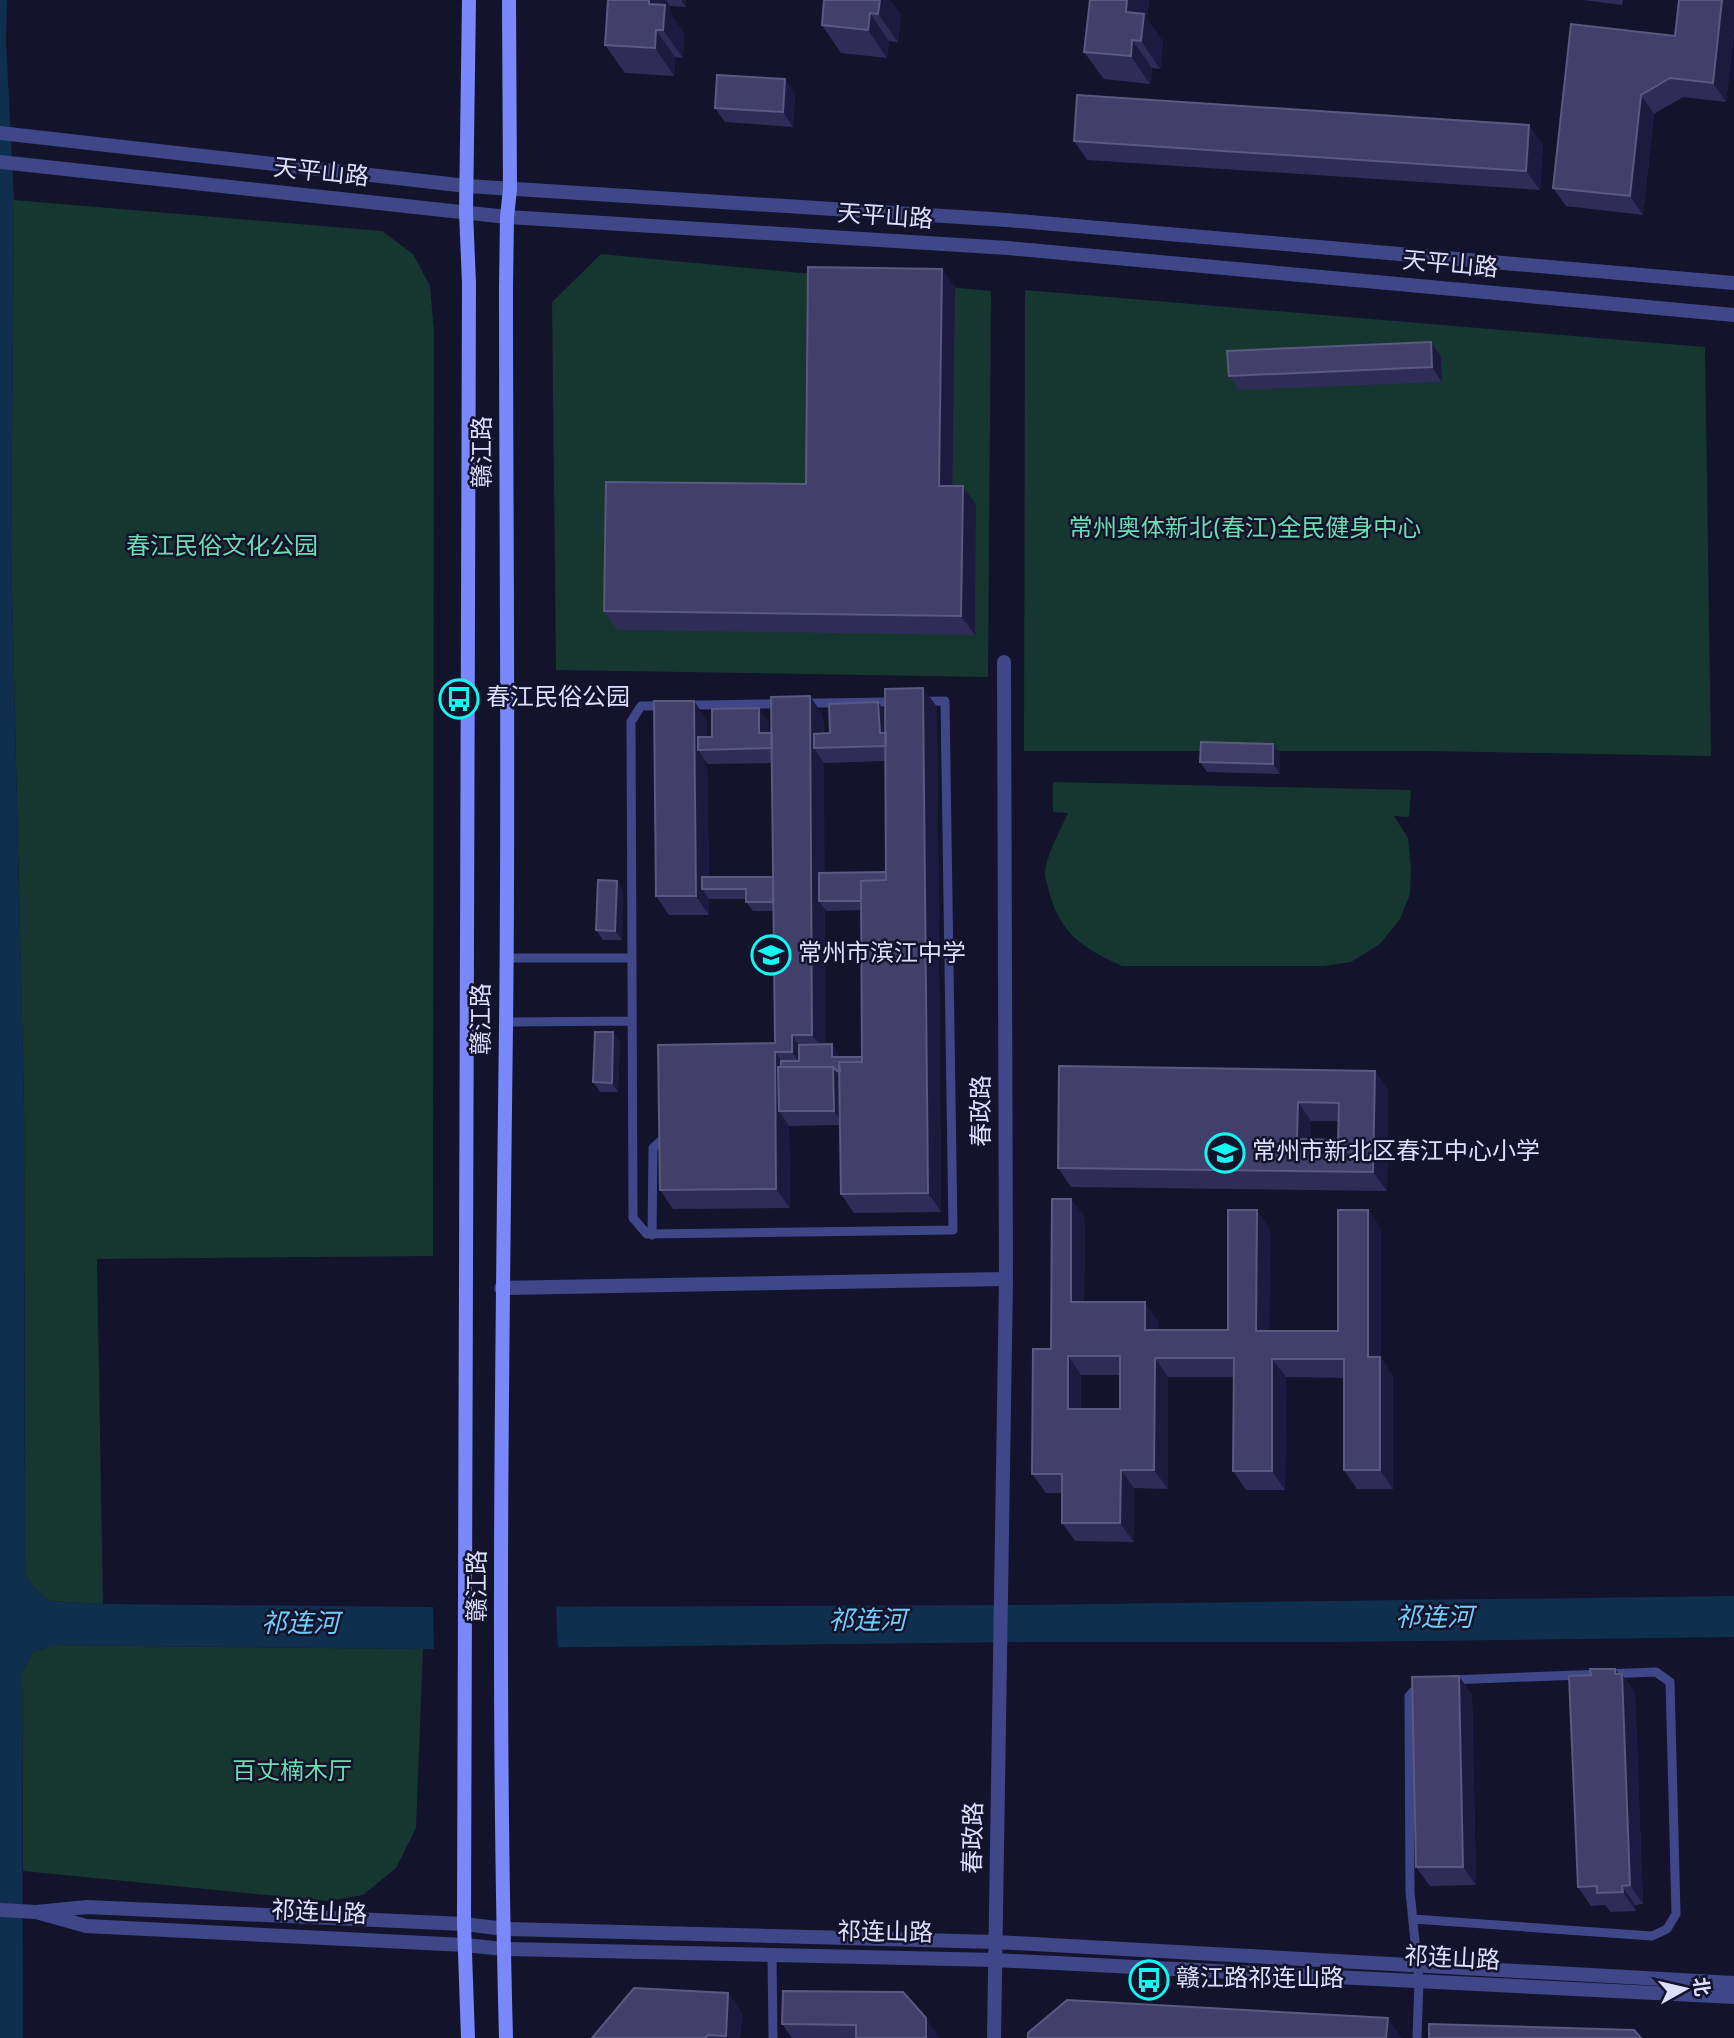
<svg xmlns="http://www.w3.org/2000/svg" width="1734" height="2038" font-family="Overpass,'Noto Sans SC',sans-serif">
<rect width="100%" height="100%" fill="#13132c"/>
<path fill="#163630" d="M14 200 382 231 413 254 430 286 434 332 433 1256 97 1259 103 1604 50 1601 35 1589 25 1575 24 1106 11 549Z
M601 254 991 291 988 677 556 670 552 302Z
M1025 290 1705 347 1711 756 1423 751H1024Z
M1053 782 1411 790 1409 817 1394 816 1408 838 1411 868 1410 894 1400 919 1380 944 1351 962 1324 966H1122C1084 949 1059 933 1049 891 1048 886 1045 879 1045 875 1045 857 1061 829 1068 813L1053 812Z
M53 1645 423 1649 416 1828 396 1868 363 1895 328 1901 23 1871 22 1671 32 1653Z"/>
<path fill="#0f2f4e" d="M0 0H7L6 41 14 200 11 549 24 1106 25 1575 35 1589 50 1601 103 1604 436 1607 1020 1605 1734 1596V1637L1339 1642H1028L423 1649 53 1645 32 1653 22 1671 23 2038H0Z"/>
<path fill="#13132c" d="M556 1603 558 1651 434 1652 433 1604Z"/>
<g fill="none" stroke-linecap="round" stroke-linejoin="round">
<path stroke="#3f4789" stroke-width="9" d="M945 701 953 1230 647 1234 633 1218 631 722 641 706Z
M506 958H632
M506 1022 632 1021
M652 1235 653 1148 666 1136
M1413 1919 1652 1936 1667 1929 1676 1914 1670 1682 1656 1672 1450 1680
M772 1954 773 2038
M1417 2038 1419 1981 1410 1892 1409 1696 1420 1684"/>
<path stroke="#3f4789" stroke-width="14" d="M501 1288 1006 1279"/>
<path stroke="#3f4789" stroke-width="14" d="M0 133 467 186 1007 220 1734 283
M0 162 507 217 1008 248 1734 315
M0 1910 36 1912
M1734 1983 996 1942 505 1929 464 1924 87 1907 36 1912 86 1926 465 1945 504 1949 995 1960 1734 1997
M994 2038 1006 1279 1004 662"/>
<path stroke="#7988fa" stroke-width="14" d="M468 2038 464 1924 469 283 466 212 469 0
M506 2038C497 1701 502 1363 506 1026 509 780 506 533 506 287L507 217 510 189 509 0"/>
</g>
<path fill="#2f2c58" fill-rule="evenodd" d="M608 0H686V7L670 6V13L684 33 683 58 675 57 674 76 625 73 605 45Z
M824 0H890L901 15 898 42 889 41 887 58 841 53 822 25Z
M1090 0H1149L1147 19 1163 42 1160 69 1152 68 1150 84 1104 79 1084 52Z
M1583 0H1623L1622 5Z
M1734 0V33L1726 102 1683 97 1654 114 1643 215 1566 206 1553 188 1675 36Z
M795 93 793 127 725 122 715 108Z
M1074 141 1543 144 1540 190 1087 160Z
M942 269 955 288 952 486 976 505 975 635 617 630 604 611 806 484Z
M1441 357 1442 382 1239 390 1229 376Z
M923 688 937 707 941 1212 854 1213 841 1194 840 1125 789 1126 790 1208 673 1209 660 1190 775 1043 773 911H753L746 902V899H709V915H669L656 896 707 719V737H712L769 722V733H772L823 715 824 734 830 733 886 712ZM886 761V872L824 873V763ZM707 763 708 764 772 763 773 877H709ZM825 909 826 911 861 910 862 1057H838V1054L832 1044 825 1045Z
M1273 744 1280 754V774L1207 772 1200 762Z
M623 890 622 940H603L596 930Z
M620 1042 618 1092H600L593 1082Z
M1375 1071 1388 1090 1387 1191 1071 1187 1058 1168ZM1311 1121H1339L1338 1140 1311 1139Z
M1071 1199 1085 1218 1084 1302 1158 1321V1330H1228L1270 1229 1269 1331H1338L1368 1210 1381 1229V1358L1393 1376V1489H1357L1344 1470V1378L1286 1377 1285 1490H1246L1233 1471V1377H1168V1489L1134 1488V1542L1075 1541 1062 1523V1493H1046L1032 1474 1051 1349ZM1081 1375H1120V1409H1081Z
M1622 1674 1635 1693 1643 1904 1635 1905 1636 1911 1611 1912 1605 1905 1591 1906 1578 1887 1591 1675Z
M1459 1676 1472 1695 1476 1885 1430 1886 1416 1867Z
M783 1991 939 2037V2038H792L782 2024Z
M742 2012 740 2038H592Z"/>
<path fill="#1c1a3f" d="M649 0H666L670 6V13L684 33 683 58 663 30 649 4Z
M681 0H686V7Z
M873 0H890L901 15 898 42 878 14Z
M1127 0H1149L1147 19 1163 42 1160 69 1141 41 1126 12Z
M1722 0H1734V33L1726 102 1713 83Z
M870 13 889 41 887 58 868 30Z
M656 30 675 57 674 76 655 48Z
M1132 40 1152 68 1150 84 1131 56Z
M785 79 795 93 793 127 783 112Z
M1641 95 1654 114 1643 215 1630 196Z
M1529 125 1543 144 1540 190 1526 171Z
M942 269 955 288 952 505 939 486Z
M1431 342 1441 357 1442 382 1432 367Z
M963 486 976 505 975 635 961 616Z
M923 688 937 707 941 1212 928 1193Z
M810 696 823 715 824 748H814L824 763 825 901H819L825 909 826 1054 812 1035Z
M694 701 707 719V750H698L707 763 709 889H702L709 899V915L696 896Z
M878 702 888 716 889 733H880Z
M759 708 769 722V747L759 733Z
M1273 744 1280 754V774L1273 764Z
M617 881 623 890 622 940 615 931Z
M613 1032 620 1042 618 1092 612 1083Z
M792 1035 805 1054V1071L792 1052Z
M832 1044 838 1054 839 1067 832 1057Z
M775 1052 788 1071 779 1111 789 1126 790 1208 776 1189Z
M833 1067 843 1081 844 1125 834 1111Z
M1375 1071 1388 1090 1387 1191 1373 1172Z
M1298 1102 1311 1121V1158L1297 1139Z
M1071 1199 1085 1218 1084 1321 1071 1302Z
M1257 1210 1270 1229 1269 1350 1256 1331Z
M1368 1210 1381 1229V1358L1393 1376V1489L1380 1470 1368 1357Z
M1145 1302 1158 1321V1349L1145 1330Z
M1068 1356 1081 1375V1428L1068 1409Z
M1155 1358 1168 1377V1489L1154 1470Z
M1272 1359 1286 1377 1285 1490 1272 1471Z
M1121 1470 1134 1488V1542L1120 1523Z
M1615 1669 1622 1678V1674L1635 1693 1643 1904 1630 1885Z
M1459 1676 1472 1695 1476 1885 1463 1867Z
M1622 1886 1635 1905 1636 1911 1623 1892Z
M728 1993 742 2012 740 2038H727L726 2036Z
M926 2018 939 2037V2038H926Z
M1388 2018 1401 2037V2038H1386Z"/>
<path fill="#42406a" stroke="#5a5981" stroke-width="2" fill-rule="evenodd" d="M608 0H649V4L665 5 663 30H656L655 48 605 45Z
M824 0H880L878 14 870 13 868 30 822 25Z
M1090 0H1127L1126 12 1144 14 1141 41 1132 40 1131 56 1084 52Z
M1679 0H1722L1713 83 1670 78 1641 95 1630 196 1553 188 1571 24 1675 36Z
M717 75 785 79 783 112 715 108Z
M1077 95 1529 125 1526 171 1074 141Z
M808 267 942 269 939 486H963L961 616 604 611 606 482 806 484Z
M1431 342 1432 367 1229 376 1227 351Z
M923 688 928 1193 841 1194 839 1062H862L861 881 886 880 885 689Z
M810 696 812 1035H792V1052H775L776 1189 660 1190 658 1045 775 1043 771 697Z
M654 701H694L696 896H656Z
M878 702 880 733H886V746L814 748V734L830 733 829 704Z
M759 708V733H772V748L698 750V737H712V709Z
M1201 742 1273 744V764L1200 762Z
M886 872V880L861 881V901H819V873Z
M702 877H773V902H746V889H702Z
M598 880 617 881 615 931 596 930Z
M595 1032H613L612 1083 593 1082Z
M832 1044V1057H862V1062H839L840 1071H837L833 1067H781V1061H799V1045Z
M1059 1066 1375 1071 1373 1172 1058 1168ZM1298 1102 1339 1103 1338 1140 1297 1139Z
M778 1067H833L834 1111H779Z
M1052 1199H1071V1302H1145V1330H1228V1210H1257L1256 1331H1338V1210H1368V1357H1380V1470H1344V1359H1272V1471H1233L1234 1358H1155L1154 1470H1121L1120 1523H1062V1474H1032L1033 1349H1051ZM1068 1356H1120V1409H1068Z
M1590 1669H1615V1674H1622L1630 1885 1622 1886 1623 1892 1597 1893V1886L1578 1887 1569 1676 1591 1675Z
M1459 1676 1463 1867H1416L1412 1677Z
M634 1988 728 1993 726 2036 708 2035 705 2038H592Z
M783 1991 903 1992 926 2018V2038H856V2025L782 2024Z
M1067 2000 1388 2018 1386 2038H1028V2033Z
M1429 2024 1634 2030 1641 2038H1429Z"/>
<defs>
<g id="bus-ring" transform="scale(2.0125)"><circle r="9.5" fill="#13132c" stroke="#12f7ee" stroke-width="1.5"/><path d="M-5-6H5V4H4V6H2V4H-2V6H-4V4H-5ZM-3.5-4V0h7V-4ZM-3.5 1.2v1.5H-2V1.2ZM2 1.2v1.5H3.5V1.2Z" fill="#12f7ee"/></g>
<g id="school-ring" transform="scale(2.0125)"><circle r="9.5" fill="#13132c" stroke="#12f7ee" stroke-width="1.5"/><path d="M0-5L7-2L0 1L-7-2ZM-4 1L0 2.5L4 1V4Q0 6-4 4Z" fill="#12f7ee"/></g>
</defs>
<g fill-rule="evenodd">
<use href="#bus-ring" x="459" y="699"/>
<use href="#school-ring" x="771" y="955"/>
<use href="#school-ring" x="1225" y="1153"/>
<use href="#bus-ring" x="1149" y="1980"/>
</g>
<g text-anchor="middle" dominant-baseline="central" stroke-width="5" stroke-linejoin="round" paint-order="stroke">
<g font-size="24" fill="#dedffe" stroke="#13132c">
<text transform="translate(321 174) rotate(6)">天平山路</text>
<text transform="translate(885 218) rotate(4)">天平山路</text>
<text transform="translate(1450 266) rotate(5)">天平山路</text>
<text transform="translate(484 452) rotate(-90)">赣江路</text>
<text transform="translate(483 1019) rotate(-90)">赣江路</text>
<text transform="translate(983 1111) rotate(-90)">春政路</text>
<text transform="translate(479 1586) rotate(-90)">赣江路</text>
<text transform="translate(975 1838) rotate(-89)">春政路</text>
<text transform="translate(319 1914) rotate(3)">祁连山路</text>
<text transform="translate(885 1934) rotate(1)">祁连山路</text>
<text transform="translate(1452 1960) rotate(3)">祁连山路</text>
</g>
<g font-size="24" fill="#6bddb1" stroke="#13132c">
<text x="1245" y="530">常州奥体新北(春江)全民健身中心</text>
<text x="222" y="548">春江民俗文化公园</text>
<text x="292" y="1773">百丈楠木厅</text>
</g>
<g font-size="24" fill="#dedffe" stroke="#13132c" text-anchor="start">
<text x="486" y="699">春江民俗公园</text>
<text x="798" y="955">常州市滨江中学</text>
<text x="1252" y="1153">常州市新北区春江中心小学</text>
<text x="1176" y="1980">赣江路祁连山路</text>
</g>
<g font-size="26" font-style="italic" fill="#70cdfa" stroke="#13132c">
<text x="1434" y="1619">祁连河</text>
<text x="867" y="1622">祁连河</text>
<text x="300" y="1625">祁连河</text>
</g>
</g>
<g transform="translate(1685 1989) rotate(82)" stroke="#13132c" stroke-width="5" paint-order="stroke">
<path d="M0-5L12 26L0 18L-12 26Z" fill="#dedffe"/>
<text y="-10" font-size="19" font-weight="bold" text-anchor="middle" fill="#dedffe">北</text>
</g>
</svg>
